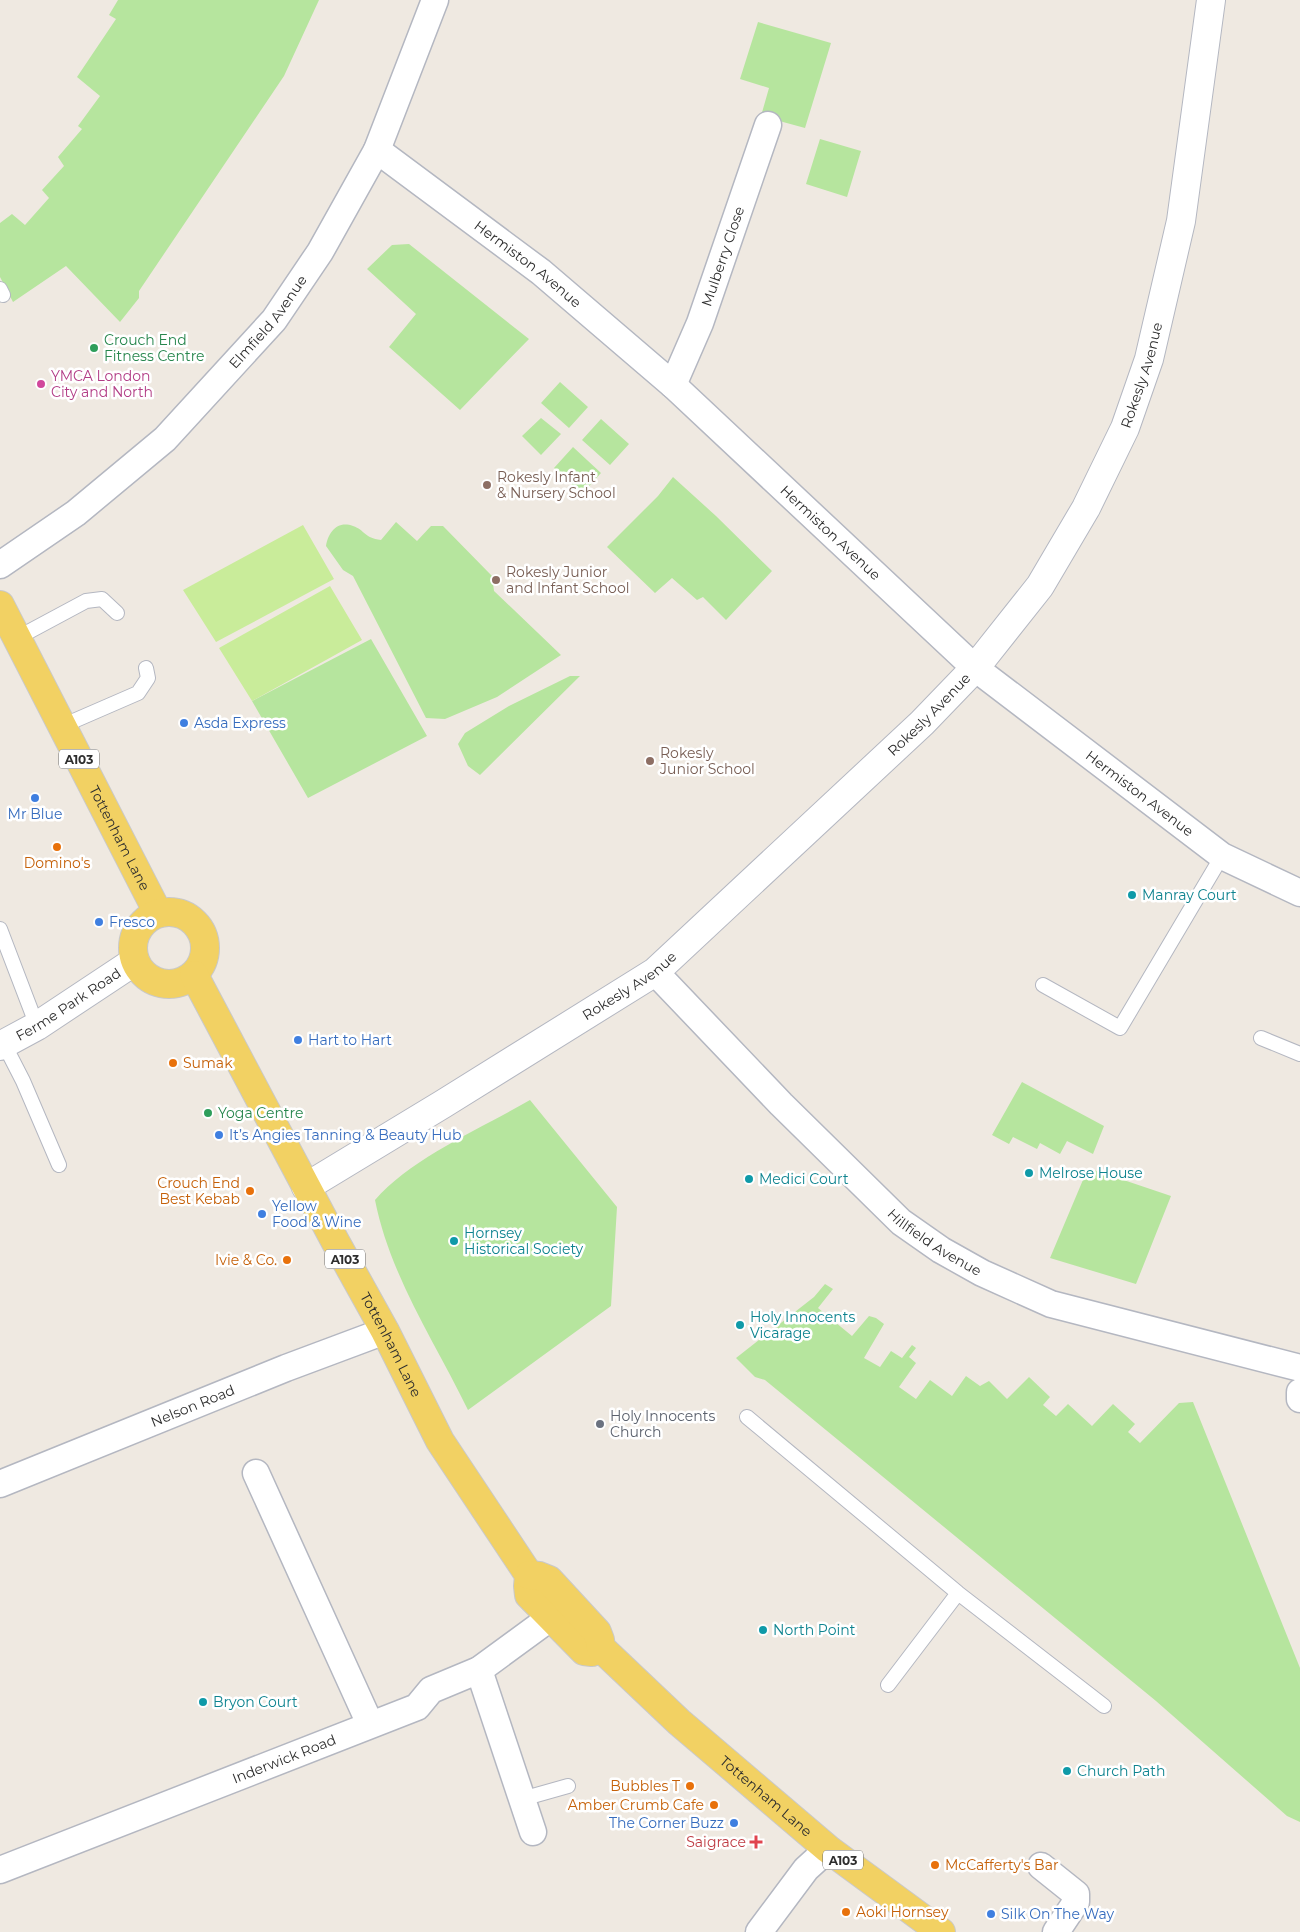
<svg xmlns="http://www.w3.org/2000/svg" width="1300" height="1932" font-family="Montserrat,sans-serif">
<rect width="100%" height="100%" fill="#efe9e1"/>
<path fill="#b6e59e" d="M118 0H319L284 76 139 291V298L120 322 66 266 13 302 0 277V223L12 214 25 225 49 198 42 190 64 166 58 157 82 129 78 126 100 96 77 77 116 19 109 15Z
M758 22 831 43 805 128 761 116 769 88 740 79Z
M820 139 861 151 847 197 806 184Z
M409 244 529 339 460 410 389 347 416 314 367 269 392 245Z
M560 382 588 407 569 428 541 403Z
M541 418 561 434 541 455 522 436Z
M601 419 629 444 610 465 582 440Z
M573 447 601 473 582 494 554 468Z
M673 477 716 516 772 571 726 620 703 597 697 600 672 578 655 593 607 547 658 496Z
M396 522 417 541 431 526H443L492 576 494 591 561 655 497 697 445 719 426 718 353 576 343 570 326 546C328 533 337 520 353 526 365 530 364 538 381 540Z
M371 639 427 736 308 798 252 701Z
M570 676H580L480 775 468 766 458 744 465 733 509 706Z
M1022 1082 1104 1126 1093 1154 1067 1141 1060 1154 1040 1143 1037 1149 1013 1137 1009 1144 992 1135Z
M530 1100 617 1207 611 1306 468 1410C435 1342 390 1276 375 1200 411 1158 482 1128 530 1100Z
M1088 1168 1171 1196 1136 1284 1050 1258Z
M825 1284 833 1289 818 1308 852 1336 869 1316 876 1318 884 1324 864 1358 880 1367 891 1351 902 1358 912 1345 916 1348 909 1357 916 1363 899 1387 916 1399 930 1380 952 1396 966 1376 980 1386 989 1381 1007 1399 1029 1377 1050 1397 1043 1405 1056 1416 1068 1404 1092 1426 1113 1404 1135 1424 1128 1432 1140 1443 1179 1403 1193 1402 1300 1668V1822L1287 1816 1156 1701 765 1380 755 1377 736 1358 814 1297Z"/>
<path fill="#c9ec9a" d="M303 525 334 579 216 642 183 590Z
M330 586 362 640 252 701 219 648Z"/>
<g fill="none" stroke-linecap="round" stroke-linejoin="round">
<g stroke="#b4b7c1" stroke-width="16">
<path id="service" d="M0 289 3 295
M17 638 86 601 102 599 117 613
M62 726 138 693 148 678 146 668
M0 929 37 1026
M1043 985 1120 1028 1222 856
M1261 1038 1300 1054
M4 1044 23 1081 59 1165
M747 1417 958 1593 1104 1706
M888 1685 958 1593
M522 1799 568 1786"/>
</g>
<g stroke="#b4b7c1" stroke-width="29">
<g id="minor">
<path id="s1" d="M377 150 541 272 673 385 975 668 1222 856 1300 893"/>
<path id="s2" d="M673 385 700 323 768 125"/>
<path id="s3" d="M0 565 76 513 165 439 274 320 320 252 377 150 435 0"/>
<path id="s4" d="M655 972 781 1104 901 1222 941 1250 982 1273 1051 1304 1300 1368"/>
<path d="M1300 1392V1399"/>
<path d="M256 1473 370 1724"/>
<path id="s5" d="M0 1484 286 1368 385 1331"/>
<path d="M479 1670 533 1832"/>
<path d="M1041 1866 1076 1894V1902L1056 1932"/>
<path id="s6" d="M0 1870 417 1707 431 1690 479 1670 550 1618"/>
<path d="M759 1932 806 1869 828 1849"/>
</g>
</g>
<g stroke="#b4b7c1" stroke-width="30">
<g id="tertiary">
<path id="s7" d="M0 1046 37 1026 135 961"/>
<path id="s8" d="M306 1187 443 1104 655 972 922 723 975 668 1040 586 1086 508 1125 428 1149 359 1181 221 1211 0"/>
</g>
</g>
<g stroke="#c9c9c9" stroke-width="30">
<g id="primary">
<path id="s9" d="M0 605 158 913"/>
<circle cx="169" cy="948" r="36"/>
<path id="s10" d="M194 975 335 1241 385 1331 440 1441 529 1575 528 1586 529 1595 584 1651 592 1652 601 1648"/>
<path id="s11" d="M529 1575 539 1576 549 1580 597 1632 600 1640 601 1648 679 1722 828 1849 941 1932"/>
</g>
</g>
<use href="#service" stroke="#fff" stroke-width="14"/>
<use href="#minor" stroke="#fff" stroke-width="26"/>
<use href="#tertiary" stroke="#fff" stroke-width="28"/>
<use href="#primary" stroke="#f2d163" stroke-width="28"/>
</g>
<g fill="#2e9e5b" stroke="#fff" stroke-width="2">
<circle cx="94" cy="348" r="5"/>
<circle cx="208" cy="1113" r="5"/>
</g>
<circle fill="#d1479c" stroke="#fff" stroke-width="2" cx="41" cy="384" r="5"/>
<g fill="#8d6e63" stroke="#fff" stroke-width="2">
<circle cx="487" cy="485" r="5"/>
<circle cx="496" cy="580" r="5"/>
<circle cx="650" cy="761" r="5"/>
</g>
<g fill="#3f7fe0" stroke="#fff" stroke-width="2">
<circle cx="184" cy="723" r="5"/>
<circle cx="35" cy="798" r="5"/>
<circle cx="99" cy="922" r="5"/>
<circle cx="298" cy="1040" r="5"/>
<circle cx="219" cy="1135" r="5"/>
<circle cx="262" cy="1214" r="5"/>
<circle cx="734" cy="1823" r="5"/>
<circle cx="991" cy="1914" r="5"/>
</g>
<g fill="#e8710a" stroke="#fff" stroke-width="2">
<circle cx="57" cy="847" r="5"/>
<circle cx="173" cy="1063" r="5"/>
<circle cx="250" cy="1191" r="5"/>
<circle cx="287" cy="1260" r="5"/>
<circle cx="690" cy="1786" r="5"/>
<circle cx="714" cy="1805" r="5"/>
<circle cx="935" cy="1865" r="5"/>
<circle cx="846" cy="1912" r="5"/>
</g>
<g fill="#0f9aa8" stroke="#fff" stroke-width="2">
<circle cx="1132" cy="895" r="5"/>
<circle cx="1029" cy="1173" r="5"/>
<circle cx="749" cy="1179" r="5"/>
<circle cx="454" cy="1241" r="5"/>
<circle cx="740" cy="1325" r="5"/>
<circle cx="763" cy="1630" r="5"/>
<circle cx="203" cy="1702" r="5"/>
<circle cx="1067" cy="1771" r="5"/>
</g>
<circle fill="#6b7280" stroke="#fff" stroke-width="2" cx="600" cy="1424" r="5"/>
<path fill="#e0444e" stroke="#fff" stroke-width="2" d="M753.5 1834.5h5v5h5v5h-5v5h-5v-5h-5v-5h5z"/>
<g text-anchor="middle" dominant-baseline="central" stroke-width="5" stroke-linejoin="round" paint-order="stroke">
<g fill="#fff" stroke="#6d6d6d" stroke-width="1">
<rect x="59" y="749.5" width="40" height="19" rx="4"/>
<rect x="325" y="1249.5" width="40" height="19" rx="4"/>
<rect x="823" y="1850.5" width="40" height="19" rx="4"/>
</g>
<g font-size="12" font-weight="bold" fill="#2e2e2e">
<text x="79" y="759">A103</text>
<text x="345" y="1259">A103</text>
<text x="843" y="1860">A103</text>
</g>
<g font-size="14" fill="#2e2e2e" stroke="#fff">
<text stroke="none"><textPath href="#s2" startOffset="138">Mulberry Close</textPath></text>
<text stroke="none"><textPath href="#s1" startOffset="189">Hermiston Avenue</textPath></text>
<text stroke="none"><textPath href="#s3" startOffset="364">Elmfield Avenue</textPath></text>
<text stroke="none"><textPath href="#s8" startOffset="1191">Rokesly Avenue</textPath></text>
<text stroke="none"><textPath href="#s1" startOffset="594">Hermiston Avenue</textPath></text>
<text stroke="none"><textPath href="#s8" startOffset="786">Rokesly Avenue</textPath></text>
<text stroke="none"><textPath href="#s1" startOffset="999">Hermiston Avenue</textPath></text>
<text stroke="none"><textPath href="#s9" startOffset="262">Tottenham Lane</textPath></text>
<text stroke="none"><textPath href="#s8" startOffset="381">Rokesly Avenue</textPath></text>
<text stroke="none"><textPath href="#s7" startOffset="80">Ferme Park Road</textPath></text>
<text stroke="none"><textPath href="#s4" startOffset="390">Hillfield Avenue</textPath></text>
<text stroke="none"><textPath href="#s10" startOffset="419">Tottenham Lane</textPath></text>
<text stroke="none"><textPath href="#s5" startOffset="208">Nelson Road</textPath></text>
<text stroke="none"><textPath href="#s6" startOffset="305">Inderwick Road</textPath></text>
<text stroke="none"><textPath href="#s11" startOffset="330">Tottenham Lane</textPath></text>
</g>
<g font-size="14" fill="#27864d" stroke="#fff" text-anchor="start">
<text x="104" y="340">Crouch End<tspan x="104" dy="16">Fitness Centre</tspan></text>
<text x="218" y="1113">Yoga Centre</text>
</g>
<g font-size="14" fill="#b23c85" stroke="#fff" text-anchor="start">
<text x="51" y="376">YMCA London<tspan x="51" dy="16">City and North</tspan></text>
</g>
<g font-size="14" fill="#785e54" stroke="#fff" text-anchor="start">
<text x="497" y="477">Rokesly Infant<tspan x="497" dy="16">&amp; Nursery School</tspan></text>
<text x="506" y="572">Rokesly Junior<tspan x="506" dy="16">and Infant School</tspan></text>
<text x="660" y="753">Rokesly<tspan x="660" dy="16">Junior School</tspan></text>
</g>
<g font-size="14" fill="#366cbe" stroke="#fff" text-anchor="start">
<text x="194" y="723">Asda Express</text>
<text x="35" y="814" text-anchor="middle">Mr Blue</text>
<text x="109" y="922">Fresco</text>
<text x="308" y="1040">Hart to Hart</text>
<text x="229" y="1135">It’s Angies Tanning &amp; Beauty Hub</text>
<text x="272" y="1206">Yellow<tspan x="272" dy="16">Food &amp; Wine</tspan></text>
<text x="724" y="1823" text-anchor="end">The Corner Buzz</text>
<text x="1001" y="1914">Silk On The Way</text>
</g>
<g font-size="14" fill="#c56008" stroke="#fff" text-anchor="end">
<text x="57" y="863" text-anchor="middle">Domino's</text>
<text x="183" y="1063" text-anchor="start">Sumak</text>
<text x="240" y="1183">Crouch End<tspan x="240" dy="16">Best Kebab</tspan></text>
<text x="277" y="1260">Ivie &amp; Co.</text>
<text x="680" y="1786">Bubbles T</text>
<text x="704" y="1805">Amber Crumb Cafe</text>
<text x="945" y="1865" text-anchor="start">McCafferty's Bar</text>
<text x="856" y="1912" text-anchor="start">Aoki Hornsey</text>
</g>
<g font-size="14" fill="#0d838f" stroke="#fff" text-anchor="start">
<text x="1142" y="895">Manray Court</text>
<text x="1039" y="1173">Melrose House</text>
<text x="759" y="1179">Medici Court</text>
<text x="464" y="1233">Hornsey<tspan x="464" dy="16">Historical Society</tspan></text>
<text x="750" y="1317">Holy Innocents<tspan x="750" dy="16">Vicarage</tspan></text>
<text x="773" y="1630">North Point</text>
<text x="213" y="1702">Bryon Court</text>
<text x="1077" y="1771">Church Path</text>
</g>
<g font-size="14" fill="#5b616d" stroke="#fff" text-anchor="start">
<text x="610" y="1416">Holy Innocents<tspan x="610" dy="16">Church</tspan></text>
</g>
<g font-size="14" fill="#be3a42" stroke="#fff" text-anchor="end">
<text x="746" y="1842">Saigrace</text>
</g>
</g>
</svg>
